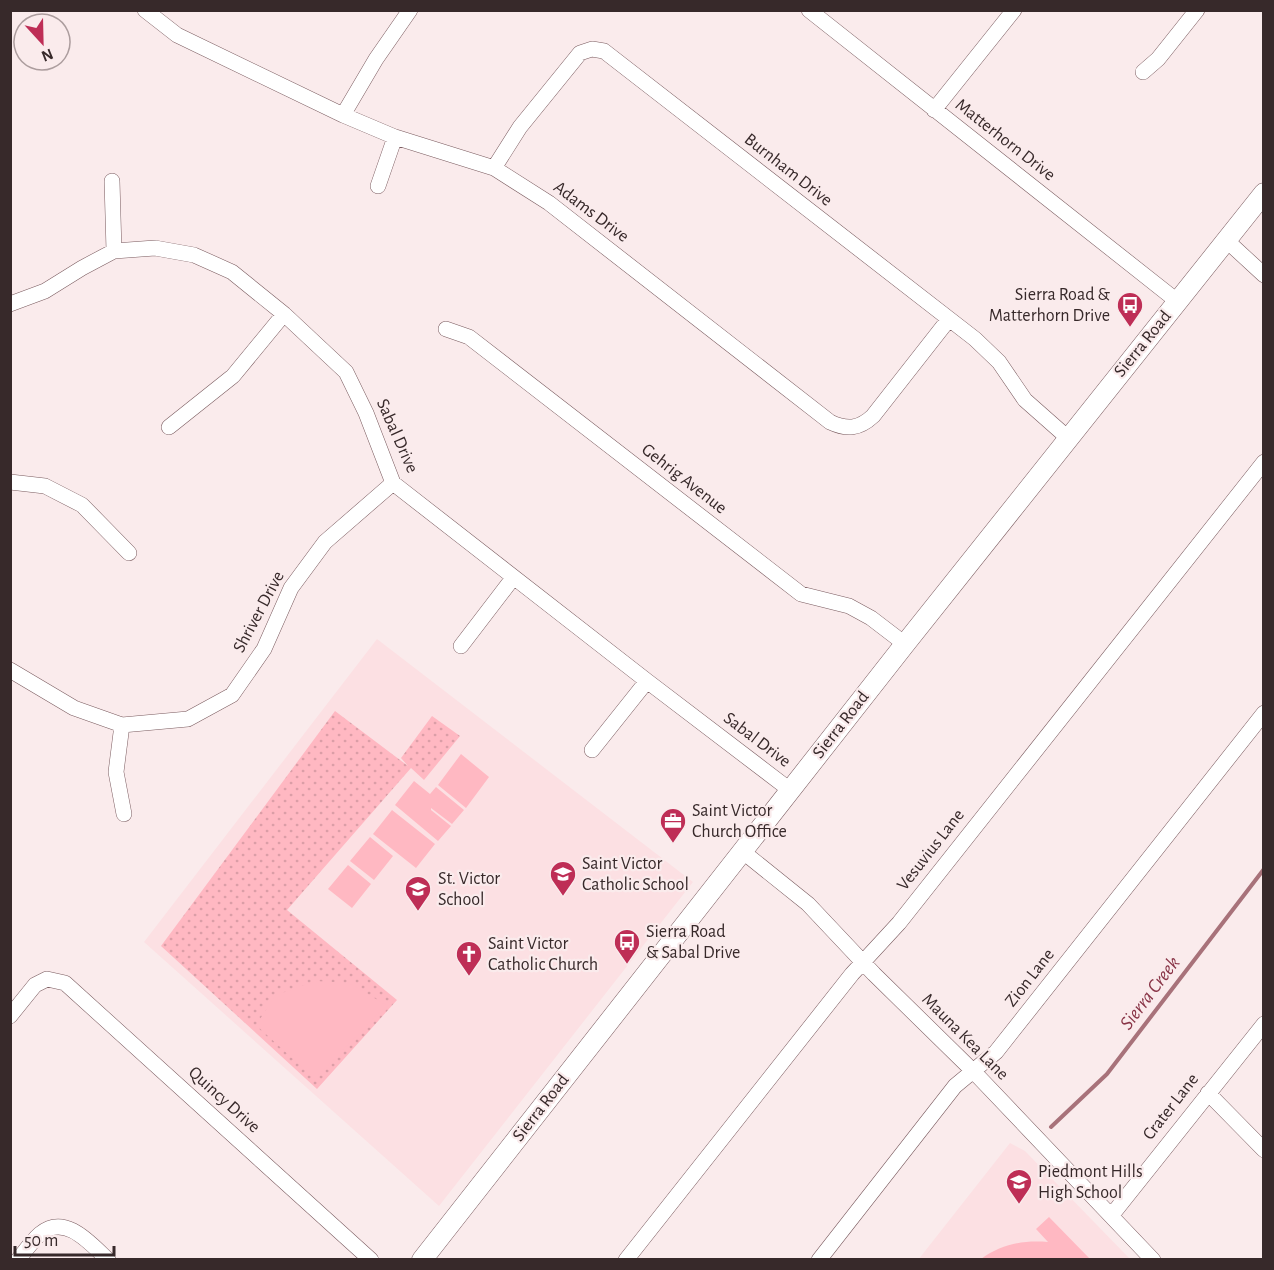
<svg xmlns="http://www.w3.org/2000/svg" width="1274" height="1270" font-family="'Alegreya Sans',sans-serif">
<defs>
<pattern id="grass-dots" width="8" height="8" patternUnits="userSpaceOnUse" patternTransform="scale(1.5)"><rect width="8" height="8" fill="#ffb8c2"/><path d="M2 2h.1M6 6h.1" fill="none" stroke="#db9ea7" stroke-width="1.8" stroke-linecap="round"/></pattern>
</defs>
<rect width="100%" height="100%" fill="#faebec"/>
<path fill="#fce0e3" d="M377 639 693 882 439 1206 144 942Z
M1010 1143 1025 1151 1130 1259 918 1260Z"/>
<path fill="url(#grass-dots)" d="M335 711 408 766 401 758 432 716 460 736 424 780 411 768 287 910 397 1000 317 1089 161 946Z"/>
<path fill="#ffb8c2" d="M461 754 489 777 466 808 438 785Z
M414 781 430 794 436 787 464 810 452 824 431 808V810L451 826 438 841 395 805Z
M392 810 435 844 416 868 373 834Z
M370 837 393 856 374 880 350 861Z
M348 865 371 884 352 908 328 889Z
M316 981 349 983 386 1005 315 1079 256 1025 276 995Z
M1049 1217 1090 1259H981C1002 1244 1023 1240 1048 1242L1036 1229Z"/>
<g fill="none" stroke-linecap="round" stroke-linejoin="round">
<path stroke="#a8727a" stroke-width="4" d="M1051 1127 1107 1074 1264 869"/>
<g stroke="#7a5b5f" stroke-width="16">
<path id="minor" d="M145 10 177 35 343 115 395 137 494 168 549 203 830 422C847 430 859 429 873 416L949 319
M809 10 1177 301
M1143 72 1158 59 1197 10
M934 110 1014 10
M343 115 376 59 410 10
M494 168 520 127 580 53 592 49 604 51 975 339 999 362 1025 400 1068 438
M112 181 114 251
M378 186 395 137
M1226 240 1264 275
M10 304 45 291 82 268 114 251 155 248 194 255 232 272 284 314 346 372 366 413 393 483 647 681 790 790
M446 329 469 337 801 594 849 606 871 618 905 644
M169 427 233 376 284 314
M10 482 45 486 82 505 129 553
M461 646 513 578
M10 670 74 708 122 725 188 719 232 695 264 649 291 588 325 542 393 483
M122 725 116 772 124 814
M592 750 647 681
M742 851 808 904 874 974 974 1072 1153 1260
M10 1016 35 985 47 979 65 983 371 1260
M1208 1093 1264 1150
M1111 1216 1264 1024
M18 1260C25 1251 32 1241 40 1234 65 1213 90 1243 108 1260
M626 1260 852 974 899 923 1264 462
M819 1260 955 1086 996 1052 1264 713"/>
</g>
<g stroke="#7a5b5f" stroke-width="21">
<path id="tertiary" d="M422 1260 905 644 1264 193"/>
</g>
<use href="#minor" stroke="#fff" stroke-width="15"/>
<use href="#tertiary" stroke="#fff" stroke-width="20"/>
</g>
<defs>
<g id="bus-pin" transform="scale(1.35)"><path d="M0 17L-7.5 6A9.5 9.5 0 1 1 7.5 6Z" fill="#be2e56" stroke="#faebec"/><path d="M-5-6H5V4H4V6H2V4H-2V6H-4V4H-5ZM-3.5-4V0h7V-4ZM-3.5 1.2v1.5H-2V1.2ZM2 1.2v1.5H3.5V1.2Z" fill="#fff"/></g>
<g id="office-pin" transform="scale(1.35)"><path d="M0 17L-7.5 6A9.5 9.5 0 1 1 7.5 6Z" fill="#be2e56" stroke="#faebec"/><path d="M-6-3h4V-5.5h4V-3h4V5H-6ZM-1-4.5V-3h2v-1.5ZM-6 0V1H6V0Z" fill="#fff"/></g>
<g id="school-pin" transform="scale(1.35)"><path d="M0 17L-7.5 6A9.5 9.5 0 1 1 7.5 6Z" fill="#be2e56" stroke="#faebec"/><path d="M0-5L7-2L0 1L-7-2ZM-4 1L0 2.5L4 1V4Q0 6-4 4Z" fill="#fff"/></g>
<g id="church-pin" transform="scale(1.35)"><path d="M0 17L-7.5 6A9.5 9.5 0 1 1 7.5 6Z" fill="#be2e56" stroke="#faebec"/><path d="M-1.2-6h2.4v3.5h3.3v2.4h-3.3V6h-2.4V-.1h-3.3v-2.4h3.3Z" fill="#fff"/></g>
</defs>
<g fill-rule="evenodd">
<use href="#bus-pin" x="1130" y="305"/>
<use href="#office-pin" x="673" y="821"/>
<use href="#school-pin" x="563" y="874"/>
<use href="#school-pin" x="418" y="889"/>
<use href="#bus-pin" x="627" y="942"/>
<use href="#church-pin" x="469" y="954"/>
<use href="#school-pin" x="1019" y="1182"/>
</g>
<g text-anchor="middle" dominant-baseline="central" stroke-width="4.5" stroke-linejoin="round" paint-order="stroke">
<g font-size="18" fill="#37292a" stroke="#faebec">
<text transform="translate(1005 140) rotate(38)">Matterhorn Drive</text>
<text transform="translate(788 170) rotate(38)">Burnham Drive</text>
<text transform="translate(591 212) rotate(37)">Adams Drive</text>
<text transform="translate(1143 344) rotate(-51)">Sierra Road</text>
<text transform="translate(397 436) rotate(66)">Sabal Drive</text>
<text transform="translate(684 479) rotate(38)">Gehrig Avenue</text>
<text transform="translate(259 612) rotate(-62)">Shriver Drive</text>
<text transform="translate(841 725) rotate(-52)">Sierra Road</text>
<text transform="translate(757 740) rotate(37)">Sabal Drive</text>
<text transform="translate(931 850) rotate(-52)">Vesuvius Lane</text>
<text transform="translate(1030 978) rotate(-52)">Zion Lane</text>
<text transform="translate(965 1037) rotate(45)">Mauna Kea Lane</text>
<text transform="translate(224 1100) rotate(42)">Quincy Drive</text>
<text transform="translate(1171 1107) rotate(-52)">Crater Lane</text>
<text transform="translate(541 1108) rotate(-52)">Sierra Road</text>
</g>
<g font-size="18" fill="#37292a" stroke="#faebec" text-anchor="start">
<text x="1110" y="295" text-anchor="end">Sierra Road &amp;<tspan x="1110" dy="21">Matterhorn Drive</tspan></text>
<text x="692" y="811">Saint Victor<tspan x="692" dy="21">Church Office</tspan></text>
<text x="582" y="864">Saint Victor<tspan x="582" dy="21">Catholic School</tspan></text>
<text x="438" y="879">St. Victor<tspan x="438" dy="21">School</tspan></text>
<text x="646" y="932">Sierra Road<tspan x="646" dy="21">&amp; Sabal Drive</tspan></text>
<text x="488" y="944">Saint Victor<tspan x="488" dy="21">Catholic Church</tspan></text>
<text x="1038" y="1172">Piedmont Hills<tspan x="1038" dy="21">High School</tspan></text>
</g>
<g font-size="20" font-style="italic" fill="#893547" stroke="#faebec">
<text transform="translate(1150 993) rotate(-53)">Sierra Creek</text>
</g>
</g>
<rect width="1274" height="1270" fill="none" stroke="#37292a" stroke-width="24"/>
<g transform="translate(42 42) rotate(158)"><circle r="28" fill="#faebec" stroke="#ac9d9e" stroke-width="1.5"/>
<path d="M0-4.5L10 22L0 15L-10 22Z" fill="#be2e56"/>
<text y="-9" font-size="16" font-weight="bold" text-anchor="middle" fill="#37292a">N</text>
</g>
<path d="M15 1246v9h99v-9" fill="none" stroke="#37292a" stroke-width="3"/>
<text x="24" y="1246" font-size="18" fill="#37292a" stroke="#faebec" stroke-width="4.5" paint-order="stroke">50 m</text>
</svg>
